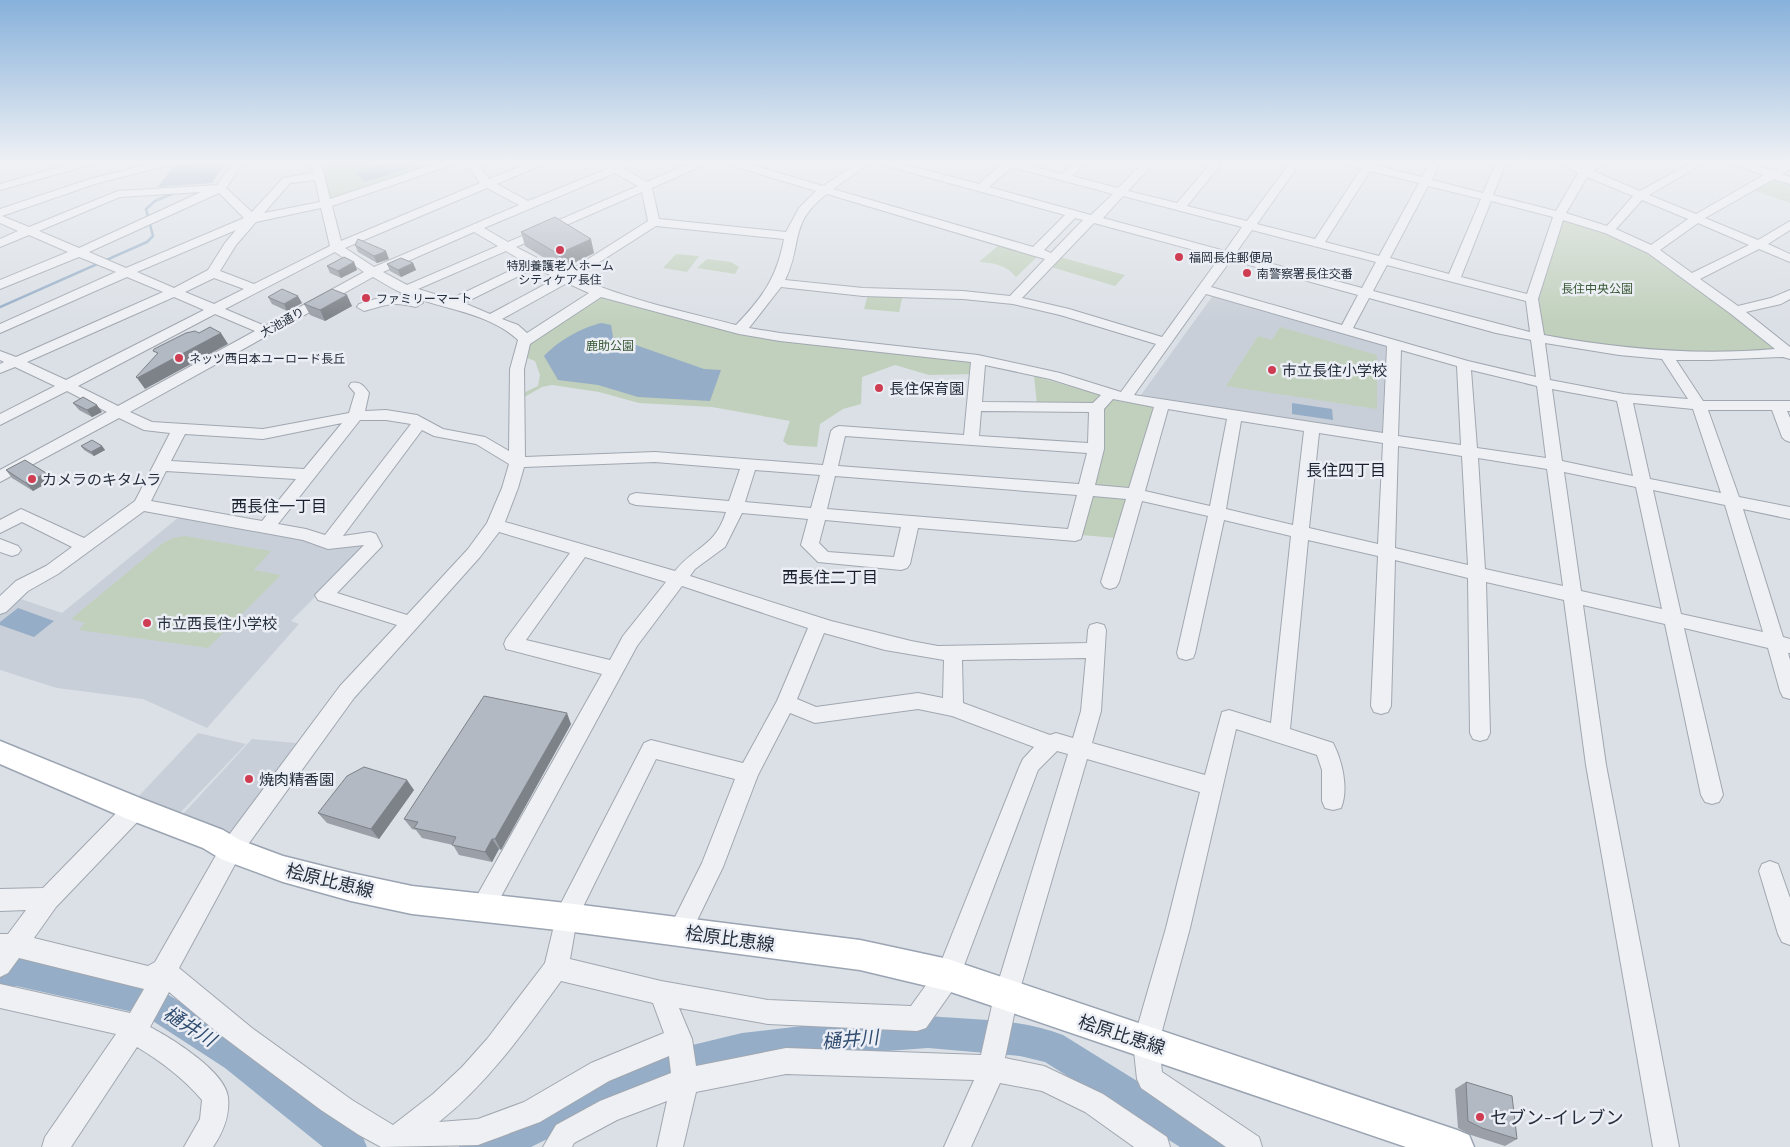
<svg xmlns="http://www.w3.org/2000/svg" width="1790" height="1147" font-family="Manrope,'Noto Sans JP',sans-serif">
<rect width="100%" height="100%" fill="#dbe0e6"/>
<path fill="#c9cfd8" d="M1214 294 1386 344 1382 434 1141 395Z
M179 517 361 545 365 547 291 621 299 624 207 728 143 699 57 688 0 670V609L15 597 62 613Z
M198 733 246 744 180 813 138 797Z
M252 739 308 744 241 837 183 814Z"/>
<path fill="#c1d0bc" d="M321 163H445L333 200H330Z
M1773 175 1790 181V203L1749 189Z
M1559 215 1652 250 1787 352 1667 356 1537 338 1532 299Z
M1000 244 1038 256 1016 277C1006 265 995 263 979 262Z
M676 254 699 256 687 272 663 268Z
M1060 257 1125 275 1115 286 1051 267Z
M707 259 731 262 739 267 735 274 697 268Z
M599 292 739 330 978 359 977 374 929 375 895 365 862 377 861 404 843 409 820 424 817 447 788 445 783 441 790 421 712 407 639 403 599 392 552 385 542 387 521 399V394L538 386 540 375 535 361 519 355 523 343Z
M868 294 903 295 899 312 864 309Z
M1280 327 1377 355V409L1226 386 1258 336 1272 340Z
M1034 376 1104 396 1095 406 1037 405Z
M1110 397 1118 401 1158 408 1116 538 1081 535 1099 408Z
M185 536 271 551 254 570 281 575 208 648 79 630 85 623 71 619 163 543 173 538Z"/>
<path fill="#95adc7" d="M191 163H225L212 183 158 187 173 167Z
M384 163 409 164 405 166 407 169 365 182 355 173Z
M602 323 611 325 613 337 704 369 721 370 710 401 638 397 598 385 558 380 544 356C558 341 582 327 602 323Z
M1292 403 1332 409 1333 420 1292 414Z
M18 608 54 621 34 637 0 625V622Z"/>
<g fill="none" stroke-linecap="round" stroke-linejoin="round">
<path stroke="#95adc7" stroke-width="2.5" d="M0 307 147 242 153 236 146 209 155 201 174 193"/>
<path fill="#95adc7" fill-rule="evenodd" d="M0 956H16L148 984 159 989 249 1044 362 1135 367 1147H323L225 1068 142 1014 16 986H0Z
M928 1016C972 1020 1021 1018 1063 1035L1224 1135 1229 1147H1180L1045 1062 1020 1056 928 1048 819 1056 742 1065 647 1090 531 1147H459L464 1135 515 1119 643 1057 742 1033 819 1024Z"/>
<g stroke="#a1a7b0" stroke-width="2">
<path id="minor" d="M74 163H91L90 165 0 190V184Z
M154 163H171L170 165 98 183 2 216 29 227 118 191 217 185 233 163H243L226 188 252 212 283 178 313 173 311 163H321L330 199 437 163H452L451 165 332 206 341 241 480 183 467 163H477L489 179 529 163H543L542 165 497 184 528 201 607 169 599 163H612L616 165 621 163H635L624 169 647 182 691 163H705L704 165 652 188 659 219 786 232 799 208 816 191 730 165 729 163H745L823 186 858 163H870L833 189 1033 247 1065 215 883 165 882 163H899L979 184 1003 163H1020L1062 174 1074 163H1085L1072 176 1118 188 1143 163H1154L1128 191 1177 203 1211 163H1222L1187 206 1247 221 1290 163H1300L1257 224 1315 239 1361 169 1348 165 1347 163H1375L1374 165 1422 177 1430 163H1440L1432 180 1483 193 1496 163H1506L1493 195 1556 211 1578 173 1559 163H1573L1584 167 1594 163H1607L1593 171 1640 191 1691 163H1704L1649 195 1696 214 1764 175 1735 165 1734 163H1749L1772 171 1786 163H1790V169L1782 174 1790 177V184L1774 179 1705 218 1758 240 1790 221V230L1768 244 1790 254V262L1759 249 1700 279 1738 306 1771 298 1790 290V299L1781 304 1746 312 1790 347V359L1783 357 1710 360H1676L1703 401H1790V411H1787L1790 418V442L1785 440 1782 437 1772 410H1708L1739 497 1790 507V519L1743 509 1783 637 1790 639V653H1788L1790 660V699L1783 697 1780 691 1768 648 1684 628 1723 795 1719 802 1712 804 1705 802 1701 795 1665 624 1583 605 1606 765 1679 1147H1653L1586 765 1564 600 1486 582 1490 733 1487 739 1480 741 1473 739 1470 733 1468 578 1395 560 1391 706 1388 712 1381 714 1374 712 1371 706 1378 556 1308 540 1290 729 1333 743C1342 760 1349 789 1341 808L1333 810 1325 808 1322 801V770L1317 755 1236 729 1190 928 1159 1042 1162 1072 1259 1137 1262 1147H1226L1141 1088 1137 1079 1133 1042 1166 928 1200 792 1087 759 1018 996 1005 1058 1044 1066 1103 1094 1167 1137 1170 1147H1134L1085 1112 1042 1091 1000 1083 971 1147H944L974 1080 786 1074 696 1092 683 1147H657L667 1101 617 1120 574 1143 572 1147H543L556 1125 600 1101 671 1073 669 1056 609 1081 540 1122 478 1145 381 1147 359 1135 321 1110 218 1033 169 992 150 1027C171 1038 225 1071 228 1097 230 1116 223 1132 213 1147H184L200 1119 202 1100C183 1078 162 1062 137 1047L71 1147H42L45 1137 116 1034 0 1008V984L130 1013 144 989 19 958 8 973 0 977V934H8L26 910 0 911V889L43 888 127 802 135 799 143 802 146 809 143 816 56 907 34 938 148 966 155 962 223 843 340 686 397 625 318 600 315 595 364 545 328 549 303 540 144 511 58 574 28 591 6 612 0 614V596L16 581 46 566 72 547 22 522 0 533V520L21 509 84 538 135 501 170 433 144 430 119 418 0 482V470L107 412 67 391 0 425V414L55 386 15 367 0 373V364L4 362 0 360V351L16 357 163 292 127 277 0 333V324L116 272 79 257 0 289V280L68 252 29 235 0 247V239L18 231 0 223V209L90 179ZM1012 167 1113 194 1091 215 989 187ZM1370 171 1419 183 1379 256 1325 242ZM615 173 638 186 508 242 484 228ZM1587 177 1633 196 1607 226 1566 213ZM315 180 320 202 264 213 290 183ZM1428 186 1481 199 1449 274 1390 258ZM487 188 519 205 374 267 345 248ZM201 192 79 248 39 231 120 197ZM642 192 648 221 566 273 516 247ZM219 193 244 218 126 268 89 252ZM827 194 1031 255 1045 259 1010 296 963 291 863 288 785 280C803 244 788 223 827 194ZM1123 196 1242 227 1225 251 1103 218ZM1642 200 1688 219 1651 245 1616 229ZM1491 201 1553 217 1527 294 1461 277ZM321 208 330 246 254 284 220 271 236 245 256 222ZM1075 218 1083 220 1051 253 1044 250ZM1563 220 1605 233 1648 253 1731 314 1775 349C1697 356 1620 349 1544 335L1538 299ZM1094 223 1220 257 1162 337 1069 309 1022 298ZM1698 223 1749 245 1692 273 1660 250ZM656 226 784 239C777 277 763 297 736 325 682 311 628 300 576 277ZM236 230 225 243 208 270 174 288 137 272ZM1252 230 1376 262 1362 288 1235 254ZM474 232 498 246 407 285 383 272ZM506 251 526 263 451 299 418 289ZM335 252 364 272 265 326 225 309ZM1231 260 1358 295 1342 325 1211 287ZM1387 265 1526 301 1530 332 1373 291ZM535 268 557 278 490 314 464 303ZM373 277C382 282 391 288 400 292 438 309 487 311 518 340L510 369 509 451 485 437 443 429 417 415 386 410 365 411 369 393C364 386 360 381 351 383L349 386 355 393 349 413 263 429 152 422 130 412ZM214 278 244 289 214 304 185 292ZM567 283 589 293 527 333 518 325 502 319ZM781 287 863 296 963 299 1013 304 1060 315 1156 344 1121 392 1060 373 978 355 780 333 749 328ZM1206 294 1387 346 1383 433 1134 395ZM174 297 204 310 66 380 27 362ZM601 297 739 334 780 341 971 362 964 435 839 426 834 428 831 431 823 465 655 452 525 457 524 369 530 344ZM1369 298 1496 333 1531 340 1536 377 1468 361 1353 328ZM215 314 255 331 118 406 78 386ZM1545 343 1619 355 1662 359 1688 399 1624 394 1550 380ZM1401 350 1457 366 1461 445 1398 436ZM985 365 1050 379 1101 395 1093 403 982 402ZM1471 370 1537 386 1546 458 1477 448ZM1552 389 1617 401 1633 476 1562 461ZM1113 399 1154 407 1129 488 1095 485 1104 449V409ZM1633 403 1693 409 1721 493 1650 479ZM1168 409 1227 419 1210 506 1145 491ZM981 411 1089 412 1088 443 979 436ZM360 420H386L411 424 325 535 306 529 278 524ZM1241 421 1304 431 1293 525 1226 509ZM342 423 304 469 171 461 185 434 263 439ZM422 430 434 436 476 444 509 464 502 488 487 523 468 549 407 615 337 593 382 546 376 534 370 532 343 536ZM1319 433 1383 443 1378 544 1309 528ZM845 436 1087 453 1079 484 838 466ZM1398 446 1462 456 1468 565 1395 548ZM1478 458 1547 469 1563 586 1485 569ZM655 462 740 469 729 501 636 493 630 495 628 499 630 503 636 505 726 512C715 547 695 546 675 571L505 522 518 488 524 467ZM755 470 820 475 811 508 745 502ZM166 471 296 479 262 521 151 501ZM1564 472 1636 487 1662 609 1581 591ZM835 476 1077 495 1068 529 827 509ZM1653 490 1725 505 1763 632 1681 614ZM1093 496 1126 499 1101 582 1104 587 1110 589 1116 587 1119 582 1142 501 1208 516 1177 653 1179 658 1186 660 1193 658 1195 653 1224 520 1291 536 1271 723 1229 710 1222 712 1205 775 1092 743 1101 711 1106 630 1104 625 1097 623 1090 625 1088 630 1087 643 938 646 911 641 831 621 690 576 695 569 725 547 742 513 808 519 801 545 818 562 901 570 907 568 910 564 918 528 1075 541 1081 539ZM825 520 901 527 894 557 828 552 819 543ZM499 532 570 553 506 639 504 644 506 649 602 674 479 892 472 909 476 917 484 920 492 917 497 904 637 646 682 586 808 628 777 701 743 763 651 740 644 743 558 909 545 963 487 1039 462 1067 433 1094 393 1125 352 1100 252 1028 179 968 239 857 354 698 480 557ZM585 557 666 582 623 636 610 660 526 640ZM824 633 885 650 944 660 943 698 918 693 816 707 797 699ZM1086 658 1081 711 1073 738 1056 733 1050 735 963 703 962 660ZM918 709 952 716 1034 747 1023 759 1020 765 939 967 911 1006 768 1000 661 981 570 959 577 919 656 759 735 779 702 863 668 931 672 939 680 942 688 939 723 867 758 775 790 713 815 723ZM1057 751 1068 754 994 996 981 1055 786 1048 696 1066 692 1039 679 1008 768 1024 917 1031 926 1028 957 984 1038 770ZM561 981 653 1003 664 1033 591 1063 524 1102 478 1119 439 1122C488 1083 524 1032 561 981Z
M389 295H401L421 300 423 303 416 307C390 301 388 305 364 311L357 307 359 304Z
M0 539 18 546 21 550 18 554 12 556 0 552Z
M1770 861 1778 864 1790 898V945L1782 942 1778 934 1759 871 1762 864Z"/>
</g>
<g stroke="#9ba4b2" stroke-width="3">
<path id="major" d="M0 741 145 800 223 830 240 840 283 856 351 873 412 886 566 903 860 940 948 959 1457 1130 1469 1135 1474 1147H1406L948 991 860 970 566 931 412 914 351 901 283 882 221 859 203 848 125 818 0 764Z"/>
</g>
<use href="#minor" fill="#eef0f4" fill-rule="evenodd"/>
<use href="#major" fill="#fff" fill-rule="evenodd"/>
</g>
<path fill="#9a9fa8" d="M521 232 594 253 562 269 525 246Z
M355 245 389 259 377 263 358 252Z
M354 262 357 270 341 278 330 273 327 266Z
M413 263 416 270 401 277 390 271 387 264Z
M268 297 302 303 287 311 272 304Z
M304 304 352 306 325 321 310 315Z
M73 403 102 412 92 417 79 410Z
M81 446H102L105 450 94 456 84 450Z
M6 470 52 480 33 491 12 478Z
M571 724 501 850 499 849 492 862 459 855 453 845 422 838 416 830 412 829 404 819Z
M414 790 379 839 327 823 318 813Z
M1466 1082 1517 1139 1505 1146 1471 1135 1458 1128 1455 1089Z"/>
<path fill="#7d8288" d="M591 239 594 253 562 269 558 254Z
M386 251 389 259 377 263 374 256Z
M354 262 357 270 341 278 338 271Z
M413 263 416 270 401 277 398 270Z
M347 295 352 306 325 321 320 310Z
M298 296 302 303 287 311 284 304Z
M221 333 228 344 145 389 137 378Z
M97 405 102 412 92 417 87 410Z
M102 446 105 450 94 456 91 452Z
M46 473 52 480 33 491 26 483Z
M567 713 571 724 501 850 495 839Z
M407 780 414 790 379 839 371 829Z
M492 839 499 849 492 862 485 852Z"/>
<path fill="#b3b9c3" stroke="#7d8288" d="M555 217 591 239 558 254 521 232Z
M358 239 386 251 374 256 355 245Z
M344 257 354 262 338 271 327 266Z
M401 258 413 263 398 270 387 264Z
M282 289 298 296 284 304 268 297Z
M332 289 347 295 320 310 304 304Z
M210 327 221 333 137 378 136 377 158 353 153 351 154 349 186 333 195 331 199 333Z
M83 397 97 405 87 410 73 403Z
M92 440 102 446 91 452 81 446Z
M25 460 46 473 26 483 6 470Z
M484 696 567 713 495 839H492L485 852 452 845 456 837 414 828 418 822 404 819Z
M364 767 407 780 371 829 318 813 347 776Z
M1466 1082 1512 1096 1517 1139 1482 1128 1468 1121Z"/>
<linearGradient id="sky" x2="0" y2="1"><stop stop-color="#87b1db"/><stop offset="0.5" stop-color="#eff1f4"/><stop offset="1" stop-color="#eff1f4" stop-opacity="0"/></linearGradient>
<rect width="1790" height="323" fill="url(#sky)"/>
<g fill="#ce3d52" stroke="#ebeef4" stroke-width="2">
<circle cx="560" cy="250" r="5"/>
<circle cx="1179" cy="257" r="5"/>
<circle cx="1247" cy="273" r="5"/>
<circle cx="366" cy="298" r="5"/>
<circle cx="179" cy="358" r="5"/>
<circle cx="1272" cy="370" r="5"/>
<circle cx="879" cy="388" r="5"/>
<circle cx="32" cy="479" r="5"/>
<circle cx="147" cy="623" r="5"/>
<circle cx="249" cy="779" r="5"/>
<circle cx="1480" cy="1117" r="5"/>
</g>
<g text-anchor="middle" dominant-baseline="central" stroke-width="5" stroke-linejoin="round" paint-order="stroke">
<g font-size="12" fill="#252e3c" stroke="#ebeef4" text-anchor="start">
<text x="1189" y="257">福岡長住郵便局</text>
<text x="560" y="265" text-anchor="middle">特別養護老人ホーム<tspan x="560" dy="14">シティケア長住</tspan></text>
<text x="1257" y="273">南警察署長住交番</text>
<text x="376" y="298">ファミリーマート</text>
<text x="189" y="358">ネッツ西日本ユーロード長丘</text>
</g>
<g font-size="12" fill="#395833" stroke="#ebeef4">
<text x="1597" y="288">長住中央公園</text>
<text x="610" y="345">鹿助公園</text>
</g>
<g font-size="12" fill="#252e3c" stroke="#ebeef4">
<text transform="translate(282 322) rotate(-29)">大池通り</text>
</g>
<g font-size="15" fill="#252e3c" stroke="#ebeef4" text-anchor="start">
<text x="1282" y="370">市立長住小学校</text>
<text x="889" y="388">長住保育園</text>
<text x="42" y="479">カメラのキタムラ</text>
<text x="157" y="623">市立西長住小学校</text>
<text x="259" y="779">焼肉精香園</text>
</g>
<g font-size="16" fill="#181f2d" stroke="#ebeef4">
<text x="1346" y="470">長住四丁目</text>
<text x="279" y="506">西長住一丁目</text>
<text x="830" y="577">西長住二丁目</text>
</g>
<g font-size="18" fill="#252e3c" stroke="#ebeef4">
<text transform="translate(330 880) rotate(14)">桧原比恵線</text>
<text transform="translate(730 938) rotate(8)">桧原比恵線</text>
<text transform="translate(1122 1034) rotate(18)">桧原比恵線</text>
</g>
<g font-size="18" fill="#252e3c" stroke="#ebeef4" text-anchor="start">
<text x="1490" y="1117">セブン-イレブン</text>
</g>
<g font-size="19" font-style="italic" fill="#2f4c70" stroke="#ebeef4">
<text transform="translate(190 1026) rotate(32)">樋井川</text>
<text transform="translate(850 1039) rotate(-5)">樋井川</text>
</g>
</g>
</svg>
